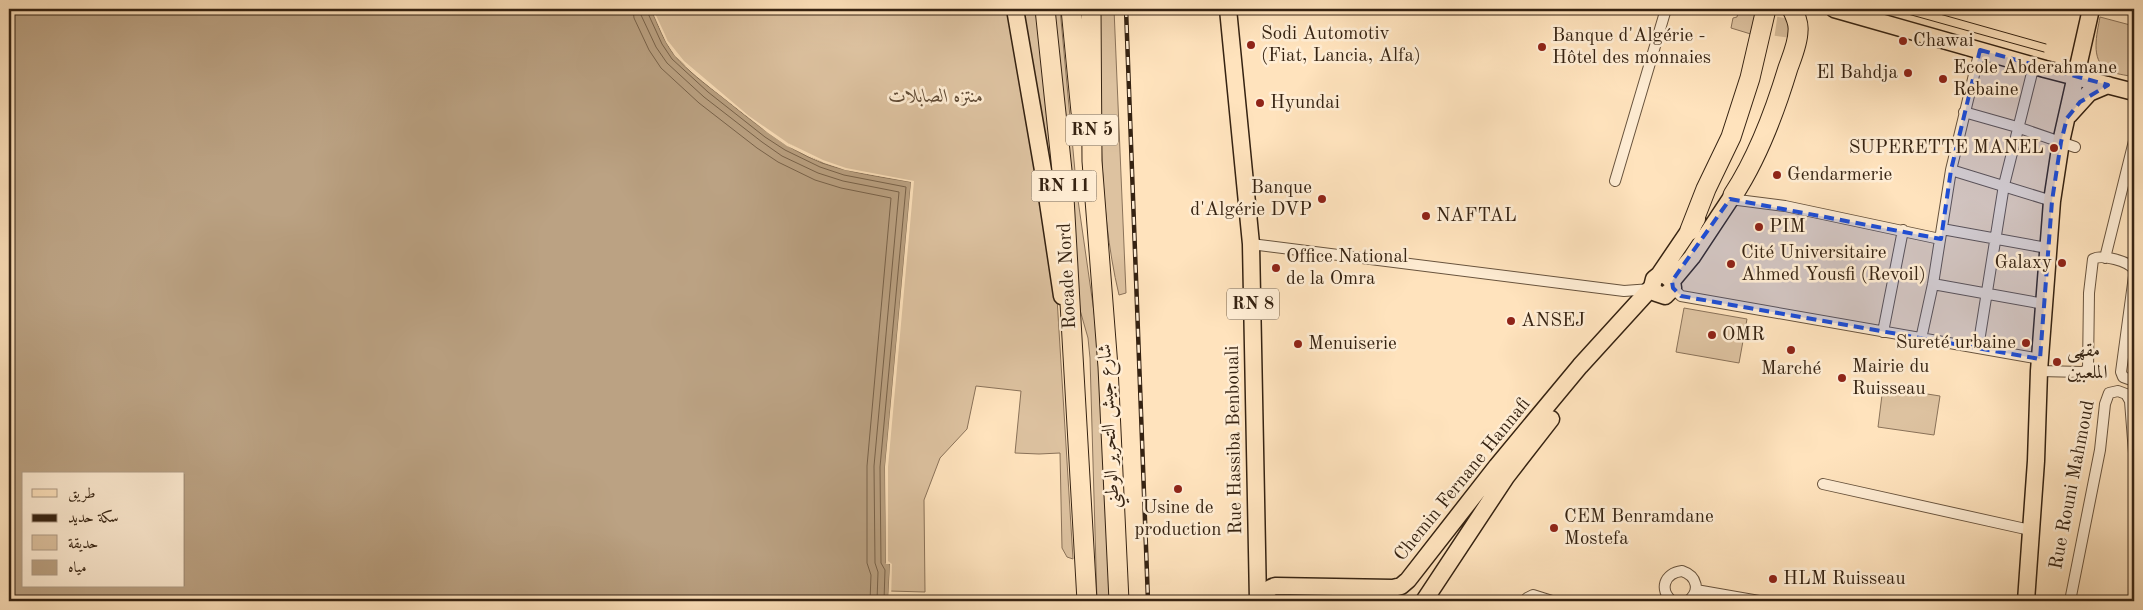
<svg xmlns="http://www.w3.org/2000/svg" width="2143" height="610" font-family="'Old Standard TT',Amiri,serif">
<rect width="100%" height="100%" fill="#ffe3bd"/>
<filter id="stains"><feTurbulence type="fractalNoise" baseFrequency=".004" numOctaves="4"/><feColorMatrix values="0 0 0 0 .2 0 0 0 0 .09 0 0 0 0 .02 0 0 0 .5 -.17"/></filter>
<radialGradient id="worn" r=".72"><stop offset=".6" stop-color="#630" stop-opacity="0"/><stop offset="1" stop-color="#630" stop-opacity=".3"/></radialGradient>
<path fill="#ddc2a0" stroke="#8a7259" d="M651 9H710L712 13C725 15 737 14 750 9H1038L1054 190 1057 298 1073 559 1067 557 1062 548 1060 453 1039 454 1015 453 1021 391 976 386 967 429 940 458 924 500 925 592 889 591 822 162 768 133 675 56Z
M1053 9H1060L1077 193 1100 354 1110 601H1097L1090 358 1088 338 1080 310Z
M1100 9H1114L1126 293 1119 295C1097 202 1101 104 1100 9Z
M1739 9H1757L1754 35 1731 28 1733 18 1737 17Z
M2100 17 2134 26V77C2126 75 2114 74 2107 70 2090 59 2097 34 2100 17Z
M1684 308 1747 319 1739 363 1676 352Z
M1883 387 1940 396 1934 435 1878 427Z"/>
<path fill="#bba283" stroke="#866f56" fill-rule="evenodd" d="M9 9H651C658 25 664 42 675 56 688 71 705 84 721 96 752 121 784 148 822 163 851 173 882 177 911 182L885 467 886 563 890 564 888 601H9ZM24 474H184V586H24Z
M710 9H750C737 14 725 15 712 13Z"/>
<path fill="#ffe3bd" d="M651 9H653L668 41 684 61 749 116 788 143 823 160 846 168 914 181 888 467V561L892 564 891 601H888L890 564H886L885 467 911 182 845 170 822 162 787 146 768 133 711 88 675 56 666 42Z"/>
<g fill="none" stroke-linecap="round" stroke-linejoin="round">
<path stroke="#78624a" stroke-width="1" d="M633 9 634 18 649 50 661 68 699 103 757 148 778 162 815 180 841 188 891 198 867 466V563L871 575 870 601
M640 9 641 15 656 47 667 63 704 97 762 142 782 156 818 173 843 181 899 192 874 466 875 563 878 572 877 601
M646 9 662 44 672 59 708 92 765 137 785 150 820 167 844 175 906 187 880 467 881 563 885 570 884 601"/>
<path stroke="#d7bd9b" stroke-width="19" stroke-dasharray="19 9" stroke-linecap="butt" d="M1784 37 1788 9"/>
<g stroke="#68533d" stroke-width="12">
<path id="street" d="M1964 112 2017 127 2075 147
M1951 170 2052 201
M1615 181 1666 9
M1730 199 1785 206 1940 239
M1942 229 2047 248
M1251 244 1624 291 1651 289
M2105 258 2134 141
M2134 276 2121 372 2123 377 2134 381
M1933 284 2044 304
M1673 288 1681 296 2040 359
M1883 332 1903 230
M1921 339 1933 284 1951 170 1980 50
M1978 348 2004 185 2034 65
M2039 371 2083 372 2088 369 2089 293 2093 259C2102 254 2129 261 2134 270
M1823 484 2030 530
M1696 590 1759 601
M1526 601 1527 598 1533 595 1552 601
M1672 601C1659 590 1664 573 1682 571 1697 576 1701 591 1688 601
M2070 601 2100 450 2105 404 2109 393 2118 391 2126 394 2130 401 2134 453"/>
</g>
<g stroke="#362312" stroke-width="19">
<path id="primary" d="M1015 9 1044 176 1062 296
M1228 9 1251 244 1258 601
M1834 9 2045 69 2134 92
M2069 115 2089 93 2108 85
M1659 275H1665L1672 281 1673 288 1665 296 1656 293 1652 287 1654 279 1659 275 1697 219
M1672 281 1692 257 1733 195
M1261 601C1264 594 1268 587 1276 586L1393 588 1401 586 1408 580 1497 466 1580 366 1652 287
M1424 601 1506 477 1551 419
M2026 601 2036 461 2039 371 2052 201 2061 142 2091 9"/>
</g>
<g stroke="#362312" stroke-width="21">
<path id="highway" d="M1045 9 1063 180 1087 601
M1071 9 1081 112
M1091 9 1092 161 1108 367 1119 601
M1733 195C1758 157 1775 111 1788 68 1792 57 1798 43 1798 31 1799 23 1795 15 1792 9
M1690 230 1706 189 1731 137 1750 78 1766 9"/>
</g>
<use href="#street" stroke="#ffedd4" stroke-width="10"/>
<use href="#primary" stroke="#ffe3bd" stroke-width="16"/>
<use href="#highway" stroke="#ffe3bd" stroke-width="19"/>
<path stroke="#362312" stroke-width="1" d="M1890 9 2044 52
M1922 9 2046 44"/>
<g stroke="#362312" stroke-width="4.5">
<path id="rail" d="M1126 9 1148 601"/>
</g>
<use href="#rail" stroke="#ffedd4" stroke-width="2.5" stroke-dasharray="8" stroke-linecap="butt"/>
</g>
<path fill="#1d4ed8" fill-opacity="0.2" stroke="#1d4ed8" stroke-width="4" stroke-dasharray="10 6" stroke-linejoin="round" d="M1980 50 2108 85 2080 102 2067 118 2061 142 2052 201 2040 359 1681 296 1673 288 1672 281 1730 199 1941 239 1951 170Z"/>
<g fill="#8f2418" stroke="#ffedd4" stroke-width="2">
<circle cx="1903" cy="41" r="5"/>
<circle cx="1251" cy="45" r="5"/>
<circle cx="1542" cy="47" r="5"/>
<circle cx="1908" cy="73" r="5"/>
<circle cx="1943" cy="79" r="5"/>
<circle cx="1260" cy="103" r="5"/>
<circle cx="2054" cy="148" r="5"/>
<circle cx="1777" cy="175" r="5"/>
<circle cx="1322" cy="199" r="5"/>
<circle cx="1426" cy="216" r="5"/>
<circle cx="1759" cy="227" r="5"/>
<circle cx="2062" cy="263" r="5"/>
<circle cx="1731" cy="264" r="5"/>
<circle cx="1276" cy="268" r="5"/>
<circle cx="1511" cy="321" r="5"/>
<circle cx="1712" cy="335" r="5"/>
<circle cx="2026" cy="343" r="5"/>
<circle cx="1298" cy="344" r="5"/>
<circle cx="1791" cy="350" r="5"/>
<circle cx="2057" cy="362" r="5"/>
<circle cx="1842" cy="378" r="5"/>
<circle cx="1178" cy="489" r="5"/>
<circle cx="1554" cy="528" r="5"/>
<circle cx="1773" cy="579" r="5"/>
</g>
<g text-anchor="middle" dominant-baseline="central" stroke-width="5" stroke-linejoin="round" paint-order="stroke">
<g fill="#ffedd4" stroke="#72604c" stroke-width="1">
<rect x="1066" y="114.5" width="52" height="31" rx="4"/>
<rect x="1031.5" y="170.5" width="65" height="31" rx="4"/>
<rect x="1227" y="288.5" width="52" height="31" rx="4"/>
</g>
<g font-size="18" font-weight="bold" fill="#362312">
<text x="1092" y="130">RN 5</text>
<text x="1064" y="186">RN 11</text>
<text x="1253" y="304">RN 8</text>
</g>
<g font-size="19" fill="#362312" stroke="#ffedd4" text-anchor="start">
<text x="1261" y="34">Sodi Automotiv<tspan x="1261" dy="22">(Fiat, Lancia, Alfa)</tspan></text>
<text x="1552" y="36">Banque d'Algérie -<tspan x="1552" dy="22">Hôtel des monnaies</tspan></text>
<text x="1913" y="41">Chawai</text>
<text x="1953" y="68">Ecole Abderahmane<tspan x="1953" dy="22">Rebaine</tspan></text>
<text x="1898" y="73" text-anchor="end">El Bahdja</text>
<text x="1270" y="103">Hyundai</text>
<text x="2044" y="148" text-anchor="end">SUPERETTE MANEL</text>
<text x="1787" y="175">Gendarmerie</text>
<text x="1312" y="188" text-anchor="end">Banque<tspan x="1312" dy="22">d'Algérie DVP</tspan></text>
<text x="1436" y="216">NAFTAL</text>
<text x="1769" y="227">PIM</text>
<text x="1741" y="253">Cité Universitaire<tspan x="1741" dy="22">Ahmed Yousfi (Revoil)</tspan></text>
<text x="1286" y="257">Office National<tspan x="1286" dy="22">de la Omra</tspan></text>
<text x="2052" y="263" text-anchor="end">Galaxy</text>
<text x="1521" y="321">ANSEJ</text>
<text x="1722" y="335">OMR</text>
<text x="2016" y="343" text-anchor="end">Sureté urbaine</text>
<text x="1308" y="344">Menuiserie</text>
<text x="2067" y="351">مقهى<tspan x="2067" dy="22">الملعبين</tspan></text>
<text x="1852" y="367">Mairie du<tspan x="1852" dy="22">Ruisseau</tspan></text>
<text x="1791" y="369" text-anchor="middle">Marché</text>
<text x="1178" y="508" text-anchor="middle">Usine de<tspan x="1178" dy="22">production</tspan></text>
<text x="1564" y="517">CEM Benramdane<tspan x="1564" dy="22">Mostefa</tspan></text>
<text x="1783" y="579">HLM Ruisseau</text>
</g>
<g font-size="19" font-style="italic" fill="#604b36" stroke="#ffedd4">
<text x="936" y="97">منتزه الصابلات</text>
</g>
<g font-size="19" fill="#362312" stroke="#ffedd4">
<text transform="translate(1068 276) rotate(-93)">Rocade Nord</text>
<text transform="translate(1110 426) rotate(-93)">شارع جيش التحرير الوطني</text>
<text transform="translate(1235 440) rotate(-91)">Rue Hassiba Benbouali</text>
<text transform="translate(1463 480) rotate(-51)">Chemin Fernane Hannafi</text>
<text transform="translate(2073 485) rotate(-79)">Rue Rouni Mahmoud</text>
</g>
</g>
<rect width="2143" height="610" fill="none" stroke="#ffe3bd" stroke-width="30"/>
<rect x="10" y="10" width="2123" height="590" fill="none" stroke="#362312" stroke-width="2.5"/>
<rect x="15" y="15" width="2113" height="580" fill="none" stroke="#362312"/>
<rect x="22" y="472" width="162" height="115" fill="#ffedd4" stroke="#af9c86"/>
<rect x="32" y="489" width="25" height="8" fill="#ffe3bd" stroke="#af9c86"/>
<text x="68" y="498" font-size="15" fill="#362312">طريق</text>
<rect x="32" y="514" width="25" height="8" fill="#362312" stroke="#af9c86"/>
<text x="68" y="522" font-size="15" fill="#362312">سكة حديد</text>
<rect x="32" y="535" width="25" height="15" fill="#ddc2a0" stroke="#af9c86"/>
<text x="68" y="548" font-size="15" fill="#362312">حديقة</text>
<rect x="32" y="560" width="25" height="15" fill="#bba283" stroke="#af9c86"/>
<text x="68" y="572" font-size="15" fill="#362312">مياه</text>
<rect width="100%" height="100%" filter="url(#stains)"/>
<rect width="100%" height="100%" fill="url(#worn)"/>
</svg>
